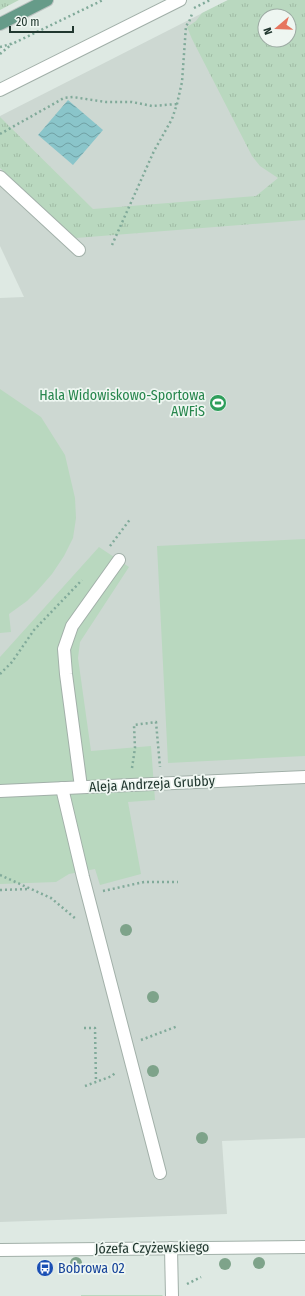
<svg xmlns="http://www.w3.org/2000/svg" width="305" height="1296" font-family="'Fira Sans Condensed',sans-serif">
<defs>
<pattern id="grass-tufts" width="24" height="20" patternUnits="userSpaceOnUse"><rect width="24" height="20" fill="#b9d8bf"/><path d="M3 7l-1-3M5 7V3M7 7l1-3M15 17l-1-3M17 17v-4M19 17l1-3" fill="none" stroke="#9fbaa4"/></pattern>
<pattern id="water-waves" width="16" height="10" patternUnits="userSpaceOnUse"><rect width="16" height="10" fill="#8ac5ca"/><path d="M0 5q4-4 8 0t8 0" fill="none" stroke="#70a1a4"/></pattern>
</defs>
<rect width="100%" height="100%" fill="#dee9e3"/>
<path fill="#cdd8d2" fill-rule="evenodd" d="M228 0H305V1138L222 1141 227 1214 0 1222V298L24 297 0 246V116ZM265 16H289V40H265Z"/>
<path fill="url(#grass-tufts)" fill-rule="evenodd" d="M0 0H19L0 10Z
M228 0H305V220L76 238 0 168V117L93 209 256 196 278 178 260 166 252 156 192 39 187 27 196 21 202 13ZM265 16H289V40H265Z"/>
<path fill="#b9d8bf" d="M0 389 41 417 65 455 75 498 76 518 73 538 64 556 52 574 38 590 27 601 9 614 11 632 0 633Z
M305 539V756L168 763 157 546Z
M99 547 129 567 80 642 78 658 91 751 151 746 155 800 128 802 141 874 100 885 95 869 69 874 56 882 0 884V657Z
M81 1295H162L163 1296H81Z"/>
<path fill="url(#water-waves)" d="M68 100 103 130 73 165 38 135Z"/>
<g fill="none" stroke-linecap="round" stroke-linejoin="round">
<g stroke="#a2b0a9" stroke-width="14">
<path id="service" d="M0 90 180 0
M0 177 79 250
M81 787 66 674 64 649 72 626 119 560
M62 788 83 877 160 1173"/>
</g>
<g stroke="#a2b0a9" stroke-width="14">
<path id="pedestrian" d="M0 791 305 777"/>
</g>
<g stroke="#a2b0a9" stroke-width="14">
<path id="minor" d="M171 1248 172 1296"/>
</g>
<g stroke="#a2b0a9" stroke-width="14">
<path id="tertiary" d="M0 1250 305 1247"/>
</g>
<g stroke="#bcc3c1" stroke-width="14">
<path id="primary" d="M0 24 47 0"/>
</g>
<path stroke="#81aa9a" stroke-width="2.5" stroke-dasharray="2 3" stroke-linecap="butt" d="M194 8 210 0
M0 47 14 43 103 0
M0 54 12 44
M0 134 64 98 73 97 106 102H132L152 106 177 104
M112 245 154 151 172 119 177 104 182 82 186 26 189 22 192 14
M110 546 131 518
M0 674 12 662 34 630 82 580
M132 768 135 748 134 725 156 722 160 767
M0 875 51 898 76 919
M0 890 30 889
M103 891 144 882H178
M84 1028H95L96 1082
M141 1040 178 1026
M85 1086 112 1076 116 1072
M187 1284 201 1277"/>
<use href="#service" stroke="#fff" stroke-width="12"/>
<use href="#pedestrian" stroke="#fff" stroke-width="12"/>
<use href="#minor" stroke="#fff" stroke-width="12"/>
<use href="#tertiary" stroke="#fff" stroke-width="12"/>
<use href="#primary" stroke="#669b89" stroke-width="12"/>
</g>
<g fill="#7ea38a">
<circle cx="126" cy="930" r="6"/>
<circle cx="153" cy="997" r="6"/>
<circle cx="153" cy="1071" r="6"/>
<circle cx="202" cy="1138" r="6"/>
<circle cx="76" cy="1263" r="6"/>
<circle cx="259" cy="1263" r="6"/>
<circle cx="225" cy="1264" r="6"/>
</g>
<defs>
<g id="stadium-disc" transform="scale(0.9)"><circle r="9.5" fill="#2e9e5b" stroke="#eef6f1"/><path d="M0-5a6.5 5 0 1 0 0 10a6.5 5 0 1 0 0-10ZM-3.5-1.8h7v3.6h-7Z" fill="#fff"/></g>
<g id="bus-disc" transform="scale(0.9)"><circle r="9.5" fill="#1a4fb4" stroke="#eef6f1"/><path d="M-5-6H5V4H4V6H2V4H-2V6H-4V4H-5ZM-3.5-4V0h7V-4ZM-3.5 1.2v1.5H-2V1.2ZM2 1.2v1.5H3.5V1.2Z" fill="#fff"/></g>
</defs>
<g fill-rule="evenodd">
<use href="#stadium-disc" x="218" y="403"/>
<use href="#bus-disc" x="45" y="1268"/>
</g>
<g text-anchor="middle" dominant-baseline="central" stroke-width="3.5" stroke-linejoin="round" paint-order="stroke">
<g font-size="14" fill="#27864d" stroke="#eef6f1" text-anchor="end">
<text x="205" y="395">Hala Widowiskowo-Sportowa<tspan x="205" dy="16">AWFiS</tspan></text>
</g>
<g font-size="14" fill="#21372f" stroke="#eef6f1">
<text transform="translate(152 784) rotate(-3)">Aleja Andrzeja Grubby</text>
<text transform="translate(152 1248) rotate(-1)">Józefa Czyżewskiego</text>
</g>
<g font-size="14" fill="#164399" stroke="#eef6f1" text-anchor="start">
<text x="58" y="1268">Bobrowa 02</text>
</g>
</g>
<g transform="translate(277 28) rotate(251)"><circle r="19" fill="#eef6f1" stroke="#9caaa3"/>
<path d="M0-3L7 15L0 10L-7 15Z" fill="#e6755e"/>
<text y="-6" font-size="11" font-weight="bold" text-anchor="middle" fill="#21372f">N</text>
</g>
<path d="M10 26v6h63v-6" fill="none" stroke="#21372f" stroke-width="2"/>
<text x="16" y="26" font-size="12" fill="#21372f" stroke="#eef6f1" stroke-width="3" paint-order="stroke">20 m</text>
</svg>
